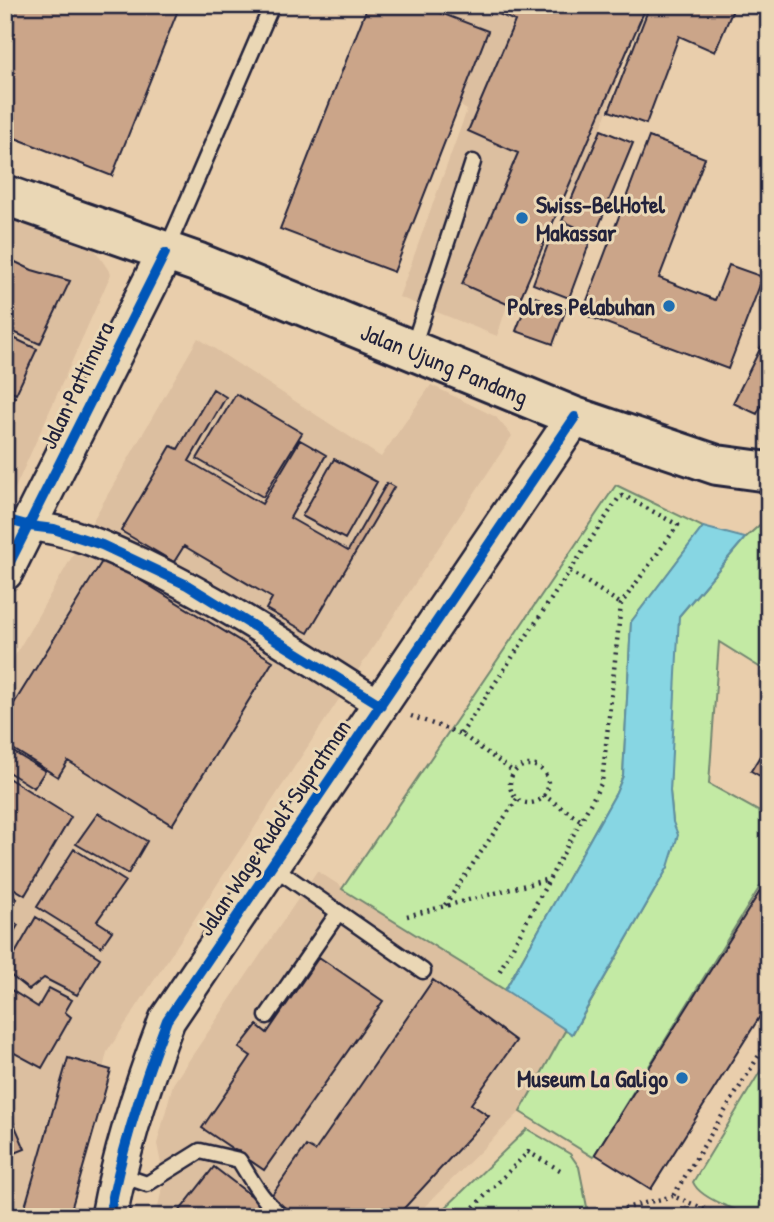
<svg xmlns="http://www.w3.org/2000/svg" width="774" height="1222" font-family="'Patrick Hand',sans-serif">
<rect width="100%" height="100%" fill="#e9ceac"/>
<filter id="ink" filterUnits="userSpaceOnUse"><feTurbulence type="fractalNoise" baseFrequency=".0143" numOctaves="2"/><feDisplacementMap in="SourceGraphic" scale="14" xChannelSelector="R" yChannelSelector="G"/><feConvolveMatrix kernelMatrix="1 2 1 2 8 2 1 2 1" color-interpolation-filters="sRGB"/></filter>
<g filter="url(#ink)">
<path fill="#dcbfa0" d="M369 5H642L579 195 547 183 497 336 399 297 467 110 447 97Z
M5 207 85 235 111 274 12 495 5 493Z
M198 338 381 457 431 385 496 417 512 436 107 1052 68 1217H5V673Z
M317 871 505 990 565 1031 520 1112 414 1217H156L164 1178 157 1144 173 1084Z"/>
<path fill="#c3eaa4" stroke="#728670" stroke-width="2" d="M616 485 703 527 631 622 623 776 616 793 505 990 342 889Z
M763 522 769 524V673L719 642 709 784 769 817V872L593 1157 520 1112 565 1031 573 1033 668 867 673 822 670 791 675 613 680 615 745 538Z
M769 1057V1217C750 1217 700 1200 693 1182Z
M527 1129 570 1154 579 1167 589 1217H436Z"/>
<path fill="#87d6e3" stroke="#5f8ea0" stroke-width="2" d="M703 527 745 538 679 616 670 791 673 822 678 835 668 867 572 1034 505 990 616 793 623 776 631 622Z"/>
<path fill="#cba589" stroke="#22223b" stroke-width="2" d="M5 5H180L112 176 5 134Z
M368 5H420L488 31 394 272 280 229Z
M478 5H647L516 308 462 284 518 153 468 131 515 21Z
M650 5H735L715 52 679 36 646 124 609 111Z
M601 130 633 143 595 235 562 221Z
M649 137 705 158 659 278 715 300 729 265 763 277 728 369 582 314Z
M553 231 589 244 569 298 533 284Z
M5 257 32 270 70 281 40 344 5 328Z
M530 295 566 309 553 344 516 331Z
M769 331V391L757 414 733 403Z
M5 334 37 349 16 394 5 389Z
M213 389 226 397 189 461 262 504 300 440 309 445 326 455 290 518 348 551 387 483 394 487 308 633 266 609 272 598 184 546 174 562 121 531 171 446 178 449Z
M5 393 15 397 5 424Z
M236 394 302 433 263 497 197 459Z
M334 459 377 482 345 539 302 516Z
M104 558 273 661 172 825 68 761 58 777 5 744V718Z
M769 741V781L751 771Z
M5 747 45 771 34 788 5 770Z
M5 776 71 817 25 895 5 883Z
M98 813 147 841 128 874 76 844Z
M74 849 125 881 97 921 112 931 101 947 37 907Z
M769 877V1002L651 1189 595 1154Z
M5 891 17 899 5 916Z
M5 916 18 925 5 946Z
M36 917 100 958 77 995 44 978 29 990 5 971Z
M319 957 383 1001 264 1170 202 1128 251 1056 239 1048 257 1025 267 1033Z
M433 980 516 1041 471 1104 489 1116 396 1217H289L267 1202 306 1146 315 1151Z
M5 986 38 1007 49 988 72 1000 65 1012 71 1017 42 1068 5 1048Z
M68 1058 111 1070 69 1217H22Z
M8 1110 25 1149 5 1157V1112Z
M214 1167 279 1217H175Z"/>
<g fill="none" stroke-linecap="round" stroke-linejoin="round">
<g stroke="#22223b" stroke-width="19">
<path id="service" d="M166 251 272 5
M413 347 473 162
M272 866 423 971
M267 1016 338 913
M118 1174 147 1184 200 1151 239 1160C252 1181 263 1202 283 1217"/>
</g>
<g stroke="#22223b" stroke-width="33">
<path id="minor" d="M30 526C70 530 105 546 141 563 225 603 303 656 381 705"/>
</g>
<g stroke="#22223b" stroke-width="40">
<path id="tertiary" d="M5 572 165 253
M109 1217C121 1150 143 1083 167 1020L575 417"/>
</g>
<g stroke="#22223b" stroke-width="44">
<g id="secondary">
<path id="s1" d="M5 195 199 263 575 417 717 465 769 472"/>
</g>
</g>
<path stroke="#22223b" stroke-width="4.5" stroke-dasharray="2 5" stroke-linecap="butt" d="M570 571 621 604
M411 716 461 734 514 772
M461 734 618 499 622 496 626 497 678 525 621 604 602 782 498 974
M510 784a19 19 0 1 1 38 0a19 19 0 1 1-38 0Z
M543 795 582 821
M445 905 517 799
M407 916 549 879
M464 1217 528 1152 560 1170
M590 1217 673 1196
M724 1217 673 1196 769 1039"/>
<use href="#service" stroke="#ead7b5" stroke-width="14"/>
<use href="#minor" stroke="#ead7b5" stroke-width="28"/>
<use href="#tertiary" stroke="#ead7b5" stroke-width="35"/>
<use href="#secondary" stroke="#ead7b5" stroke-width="38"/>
<g stroke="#ead7b5" stroke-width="15">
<path id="cycleway" d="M5 519 30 526 54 529 102 545 187 585 381 705
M5 572 165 253
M109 1217C121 1150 143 1083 167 1020L575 417"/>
</g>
<use href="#cycleway" stroke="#0057b8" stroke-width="10"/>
</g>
</g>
<g fill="#1f6fb2" stroke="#ead7b5" stroke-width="2.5">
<circle cx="522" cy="218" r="7"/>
<circle cx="669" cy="306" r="7"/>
<circle cx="682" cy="1078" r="7"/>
</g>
<g text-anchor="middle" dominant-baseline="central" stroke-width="6" stroke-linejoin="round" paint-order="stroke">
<g font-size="24" font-weight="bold" fill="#22223b" stroke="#ead7b5" text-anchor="end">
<text x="536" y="204" text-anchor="start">Swiss-BelHotel<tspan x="536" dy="28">Makassar</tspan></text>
<text x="655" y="306">Polres Pelabuhan</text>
<text x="668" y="1078">Museum La Galigo</text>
</g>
<g font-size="24" fill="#22223b" stroke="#ead7b5">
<text stroke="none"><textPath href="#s1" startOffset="471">Jalan Ujung Pandang</textPath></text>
<text transform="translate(76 385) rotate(-64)">Jalan Pattimura</text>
<text transform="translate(273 827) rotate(-56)">Jalan Wage Rudolf Supratman</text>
</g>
</g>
<rect width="774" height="1222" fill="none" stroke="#ead7b5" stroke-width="28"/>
<rect x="14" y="14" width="746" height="1194" fill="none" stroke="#22223b" stroke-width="2.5" filter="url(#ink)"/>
</svg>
